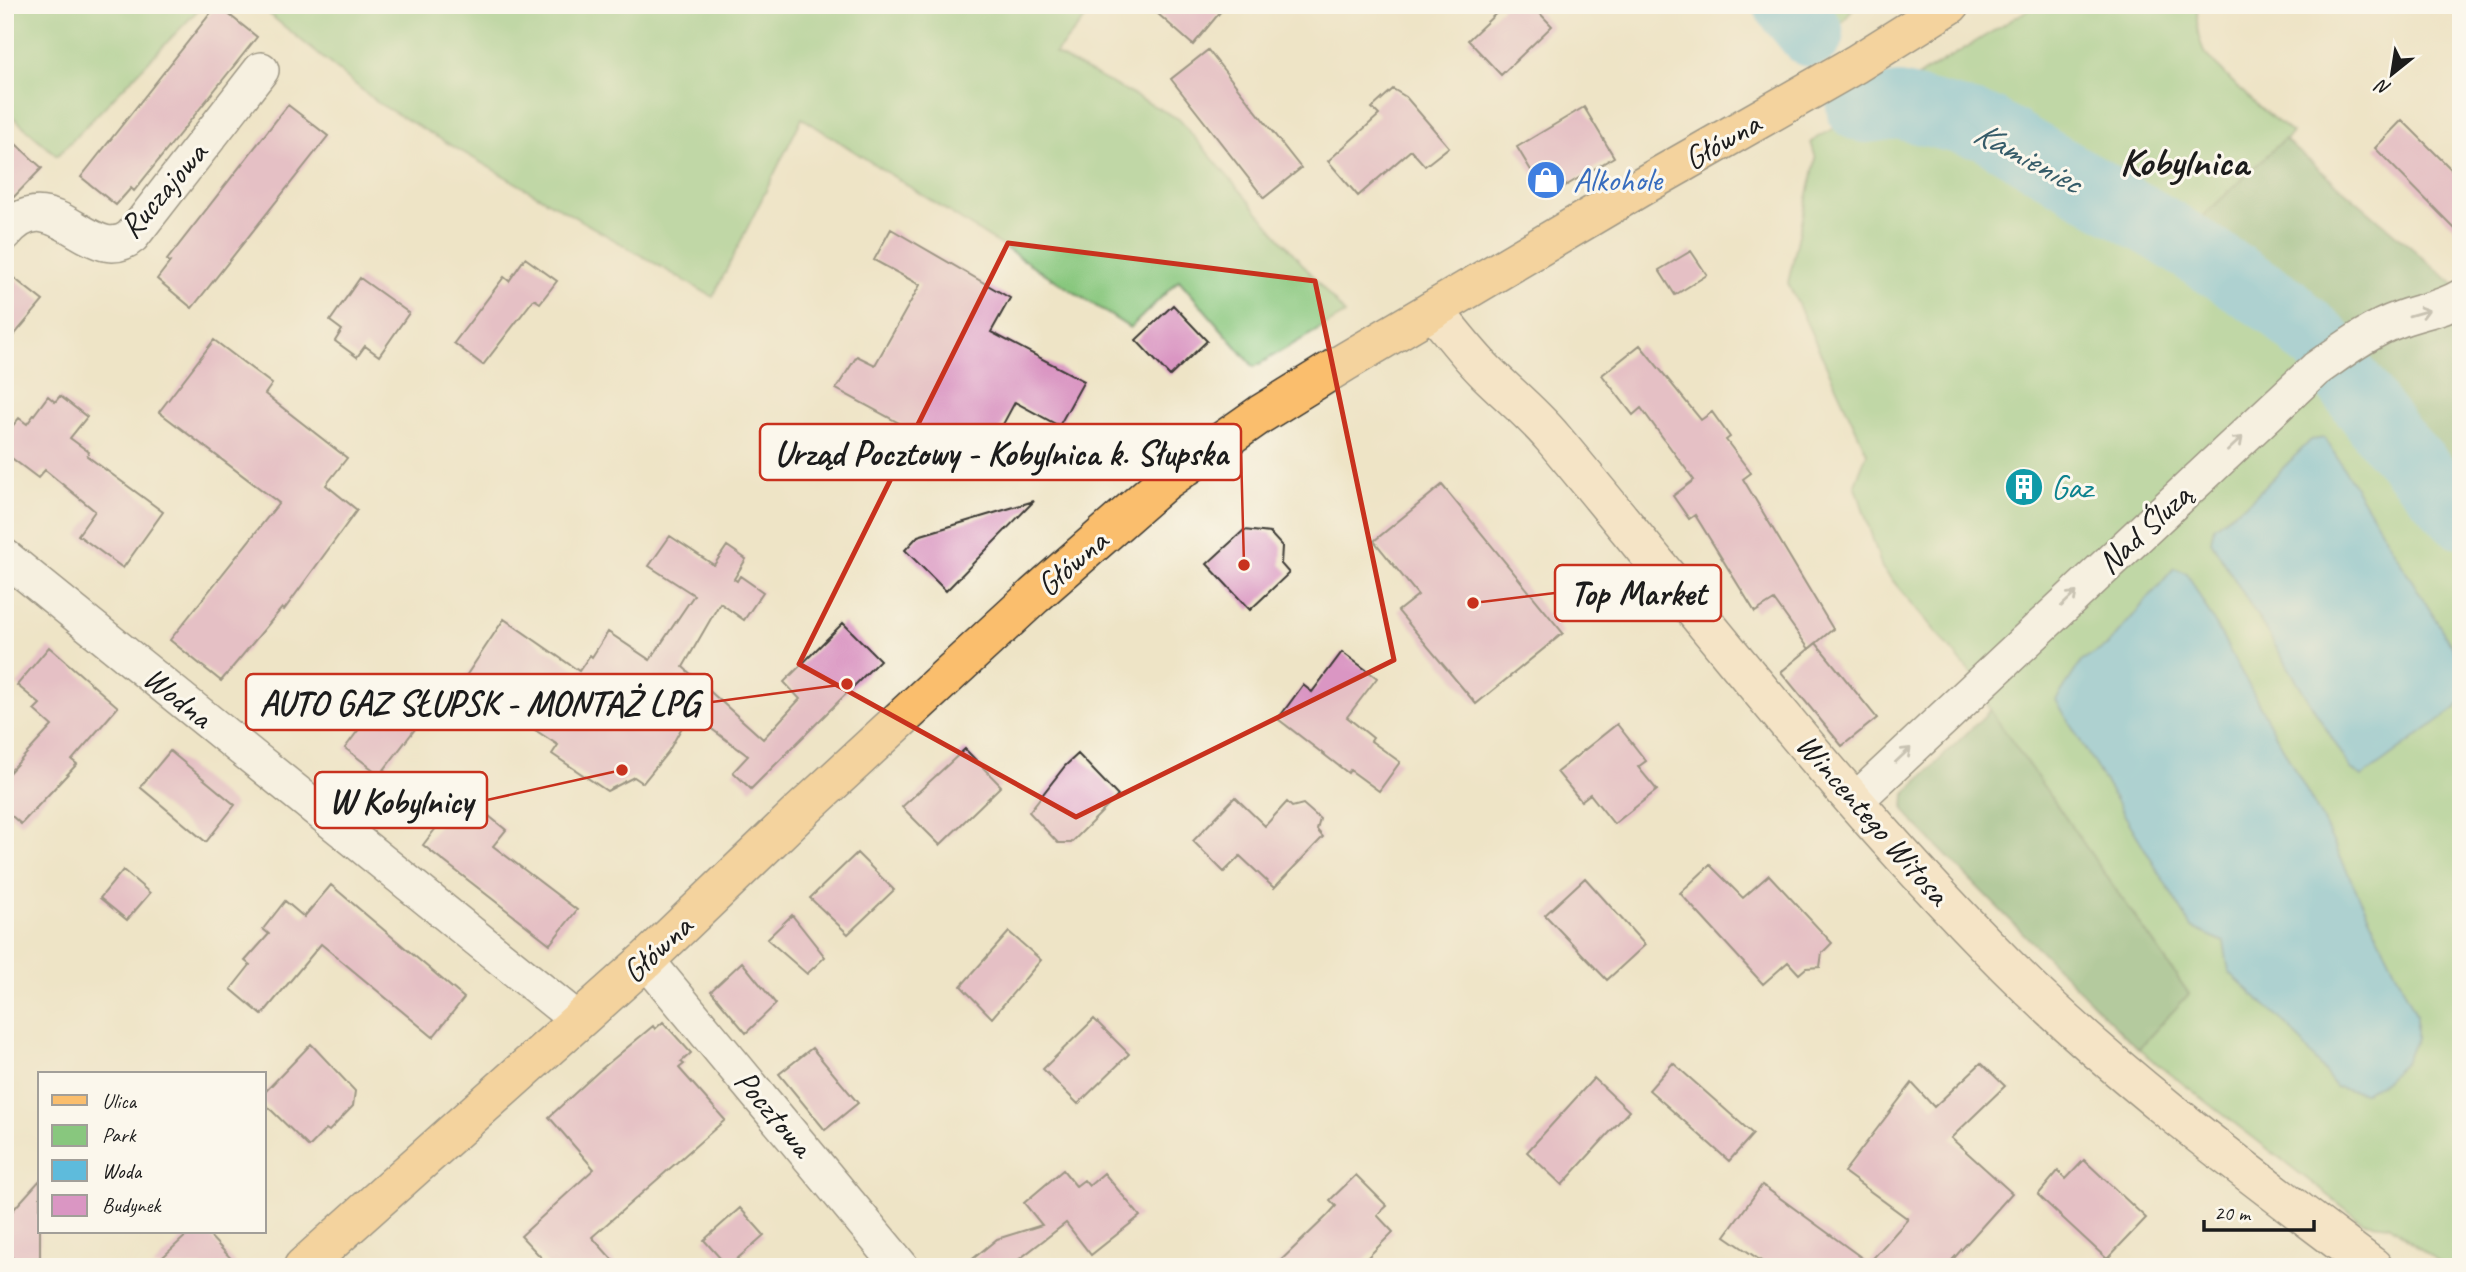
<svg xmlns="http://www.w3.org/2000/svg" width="2466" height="1272" font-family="Caveat,sans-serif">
<rect width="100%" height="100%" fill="#fbf7ec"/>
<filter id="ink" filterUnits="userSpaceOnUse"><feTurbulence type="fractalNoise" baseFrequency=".0143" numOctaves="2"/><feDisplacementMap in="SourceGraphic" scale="14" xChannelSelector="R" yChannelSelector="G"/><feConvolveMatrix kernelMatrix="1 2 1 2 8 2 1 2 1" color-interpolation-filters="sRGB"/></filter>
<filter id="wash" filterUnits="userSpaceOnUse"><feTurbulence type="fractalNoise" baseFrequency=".00686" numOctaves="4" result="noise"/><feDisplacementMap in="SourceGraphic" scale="28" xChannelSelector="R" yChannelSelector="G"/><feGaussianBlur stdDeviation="1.57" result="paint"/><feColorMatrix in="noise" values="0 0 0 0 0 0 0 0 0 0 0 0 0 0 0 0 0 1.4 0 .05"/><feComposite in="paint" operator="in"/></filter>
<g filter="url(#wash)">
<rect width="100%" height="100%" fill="#eee4c6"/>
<path fill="#88c77e" stroke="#52724d" stroke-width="2" d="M5 5H203L57 156 5 110Z
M258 5H1097L1055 54 1179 119 1345 314 1254 367 1179 280 1130 328 802 118 713 297 378 103Z
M1761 5H1855L1843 22 1790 54Z
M2036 5H2198C2196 21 2197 40 2206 54 2210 60 2216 65 2221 70 2243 94 2267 114 2292 133L2173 245 2295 332 2461 535V1267H2445L2389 1225 2363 1222 2138 1049 2189 994 1995 718 1969 671 1882 568 1855 484 1867 453 1788 283 1816 159 1811 142Z"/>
<path fill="#6eac6d" stroke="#456444" stroke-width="2" d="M2284 139 2461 290V535L2295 332 2173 245Z
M1990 710 2189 994 2138 1049 1915 824 1904 809 1905 794Z"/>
<path fill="#5ebbdc" stroke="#3d6c7c" stroke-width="2" d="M2325 438 2461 661V702L2456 708 2362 777 2351 769 2211 541 2214 526 2252 499 2311 440Z
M2174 568 2187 573 2322 819 2416 1014V1038L2405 1062 2384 1082 2364 1093 2336 1087 2292 1030 2229 972 2224 942 2192 928 2056 700 2081 662 2108 645Z"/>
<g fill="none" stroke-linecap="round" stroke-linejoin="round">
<path stroke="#5ebbdc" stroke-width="66" d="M1787 5 1811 34
M1859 108 1866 110 1899 106 1987 128 2165 231 2281 306 2322 344
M2341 372 2392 440 2461 515"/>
</g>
<g id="blocks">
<path fill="#da96c3" d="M217 5 257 37 134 191 131 188 116 205 81 177Z
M1148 5H1226L1193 45Z
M1505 5H1532L1552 26 1501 75 1468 40Z
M1208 50 1301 168 1264 198 1171 79Z
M1393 89 1406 97 1449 147 1425 166 1411 150 1358 196 1328 161 1379 115 1372 108Z
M288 105 328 136 192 308 157 279 170 262 167 260Z
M1584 107 1614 157 1547 197 1517 147Z
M2402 120 2461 179V235L2375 148Z
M5 134 42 168 5 206Z
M891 229 1010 298 991 332 1084 381 1059 426 1015 402 980 467 836 389 857 356 875 365 920 285 874 260Z
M1691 251 1707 275 1675 295 1659 270Z
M525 258 557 281 540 303 534 299 483 365 454 343 504 277 509 281Z
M5 271 43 301 5 346Z
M360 278 409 313 379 356 365 346 357 357 335 341 342 330 330 321Z
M1173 305 1207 341 1170 376 1136 340Z
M214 340 272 384 265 394 347 458 326 485 357 510 284 610 282 608 221 681 170 640 279 503 159 412Z
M1640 345 1701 420 1712 412 1730 437 1726 440 1751 473 1743 479 1833 629 1809 649 1774 600 1755 612 1695 515 1689 519 1673 496 1694 480 1641 408 1633 415 1602 375Z
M48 396 55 402 60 396 87 417 70 438 89 452 87 456 163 512 123 568 78 535 95 511 45 470 38 478 5 453V435L19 418 27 424Z
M1442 485 1563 633 1476 704 1398 611 1418 595 1374 541Z
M1034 501 946 591 905 550 918 536Z
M1244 530 1270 533 1282 546 1281 564 1289 573 1250 610 1207 564Z
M670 536 714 565 727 546 746 559 734 579 737 581 740 576 763 592 744 620 720 603 683 667 763 739 800 699 784 682 843 623 880 660 751 789 733 772 748 756 690 713 668 752 643 783 634 777 607 791 552 754 558 745 495 704 493 708 460 685 504 619 579 671 590 655 592 657 608 632 650 660 694 595 649 566Z
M1816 643 1877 718 1842 746 1781 672Z
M49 647 118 707 72 760 77 764 21 824 5 810V777L52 726 34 710 40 704 17 685Z
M1342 652 1377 678 1347 717 1373 738 1371 741 1400 762 1379 791 1350 770 1348 773 1278 719 1303 685 1312 692Z
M392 685 428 712 380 775 345 748Z
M1617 724 1646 761 1638 767 1657 790 1614 824 1590 794 1581 801 1557 772Z
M965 749 1001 786 940 845 902 807Z
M170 751 235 805 206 842 140 787Z
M1078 754 1118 796 1071 843H1058L1029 812 1065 766Z
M462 794 506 830 493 846 577 910 550 944 423 845Z
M1235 797 1265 826 1287 802 1292 807 1303 804 1320 819 1317 830 1323 837 1274 888 1240 856 1224 872 1193 841Z
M857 853 894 890 848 934 810 898Z
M1710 865 1743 898 1769 875 1832 943 1822 953 1820 967 1806 968 1799 974 1788 962 1763 984 1680 893Z
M123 870 150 893 127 920 100 898Z
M1585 878 1645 945 1607 980 1545 915Z
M331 885 464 998 433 1037 321 944 262 1015 231 989 250 965 245 961 269 934 263 929 285 901 304 917Z
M792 915 825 957 807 974 767 939Z
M1009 932 1041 960 992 1018 961 986Z
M742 962 776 1004 746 1033 711 991Z
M1094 1019 1129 1054 1078 1104 1043 1069Z
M663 1022 691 1053 681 1062 684 1064 679 1068 725 1120 592 1237 619 1267H550L521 1236 594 1169 549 1117 599 1071 653 1026 655 1029Z
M311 1044 355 1091 353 1106 329 1131 326 1129 309 1147 264 1103V1093Z
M812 1048 858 1103 825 1130 779 1074Z
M1673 1063 1753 1134 1729 1161 1649 1090Z
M1981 1063 2005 1086 1951 1138 2012 1193 1946 1267H1770L1725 1236 1762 1185 1869 1263 1908 1219 1844 1172 1912 1083 1934 1107Z
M1594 1078 1629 1111 1562 1185 1527 1152Z
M2084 1160 2146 1218 2107 1259 2038 1195 2058 1171 2066 1179Z
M1063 1170 1076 1186 1084 1180 1089 1186 1104 1173 1140 1216 1091 1255 1066 1223 1009 1267H963L997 1239 1042 1225 1024 1203Z
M1356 1175 1387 1206 1377 1215 1393 1232 1358 1267H1274L1327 1216 1336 1206 1330 1200Z
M40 1180V1267H22L5 1251V1219Z
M740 1208 764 1235 728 1267 704 1240Z
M190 1232H206L239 1267H152Z"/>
</g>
</g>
<g filter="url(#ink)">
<use href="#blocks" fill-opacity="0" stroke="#3c3a36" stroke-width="2"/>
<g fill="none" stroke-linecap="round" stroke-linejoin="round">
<g stroke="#3c3a36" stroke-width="38">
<path id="street" d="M5 233C52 176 92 271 132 236L261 70
M5 557 579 1021
M1854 802 2316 369C2342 351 2369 330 2400 319 2420 311 2442 309 2461 297
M646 960 901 1267"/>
</g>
<g stroke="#3c3a36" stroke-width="41">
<path id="secondary" d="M1433 310C1450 330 1467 353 1486 372 1508 394 1533 414 1553 438 1702 616 1843 802 2007 966 2119 1078 2247 1172 2373 1267"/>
</g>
<g stroke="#3c3a36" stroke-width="41">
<path id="primary" d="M303 1267 646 960 798 814 1034 596 1164 482 1261 414 1345 362 1644 185 1856 64 1950 5"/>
</g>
<use href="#street" stroke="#fff" stroke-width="35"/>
<use href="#secondary" stroke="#fde5c5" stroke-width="38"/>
<use href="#primary" stroke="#fabe6d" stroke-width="38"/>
</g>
<defs><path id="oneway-shaft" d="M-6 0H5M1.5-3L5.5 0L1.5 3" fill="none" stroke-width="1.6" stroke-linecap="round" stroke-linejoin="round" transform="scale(1.75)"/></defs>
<g stroke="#999">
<use href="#oneway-shaft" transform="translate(2419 313) rotate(-16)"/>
<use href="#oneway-shaft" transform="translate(2235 444) rotate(-43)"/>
<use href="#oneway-shaft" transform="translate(2069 599) rotate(-43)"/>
<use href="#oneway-shaft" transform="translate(1903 755) rotate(-43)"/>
</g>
</g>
<path d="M0 0H2466V1272H0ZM1008 243 1315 281 1394 660 1076 817 799 664Z" fill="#eee4c6" fill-opacity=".55" fill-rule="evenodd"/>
<path fill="none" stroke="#c8321e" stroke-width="5" stroke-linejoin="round" d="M1008 243 1315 281 1394 660 1076 817 799 664Z"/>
<defs>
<g id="shop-disc" transform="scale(2.0125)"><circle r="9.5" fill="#3f7fe0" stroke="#fbf7ec"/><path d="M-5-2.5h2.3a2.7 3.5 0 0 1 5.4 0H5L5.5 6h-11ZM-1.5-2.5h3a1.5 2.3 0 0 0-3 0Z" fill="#fff"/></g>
<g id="building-disc" transform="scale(2.0125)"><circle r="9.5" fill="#0f9aa8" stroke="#fbf7ec"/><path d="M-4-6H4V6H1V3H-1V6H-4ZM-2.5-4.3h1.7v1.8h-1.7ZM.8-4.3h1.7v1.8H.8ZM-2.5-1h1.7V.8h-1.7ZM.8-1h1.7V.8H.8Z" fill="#fff"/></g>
</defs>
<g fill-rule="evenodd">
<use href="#shop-disc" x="1546" y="180"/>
<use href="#building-disc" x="2024" y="487"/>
</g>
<g text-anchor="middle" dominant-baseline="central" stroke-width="6" stroke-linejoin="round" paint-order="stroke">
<g font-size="33" fill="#1c1c1c" stroke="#fbf7ec">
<text transform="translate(1722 141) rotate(-30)">Główna</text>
<text transform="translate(163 190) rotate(-49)">Ruczajowa</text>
<text transform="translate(2144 529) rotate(-43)">Nad Śluzą</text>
<text transform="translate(1072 563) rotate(-41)">Główna</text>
<text transform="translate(178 697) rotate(39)">Wodna</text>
<text transform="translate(1873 819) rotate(49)">Wincentego Witosa</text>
<text transform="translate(657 949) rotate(-43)">Główna</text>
<text transform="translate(774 1113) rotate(50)">Pocztowa</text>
</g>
<g font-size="33" fill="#366cbe" stroke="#fbf7ec" text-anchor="start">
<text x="1573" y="180">Alkohole</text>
</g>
<g font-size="33" fill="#0d838f" stroke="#fbf7ec" text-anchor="start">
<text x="2051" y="487">Gaz</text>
</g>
<g font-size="35" font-style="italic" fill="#365c69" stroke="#fbf7ec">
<text transform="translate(2028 157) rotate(28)">Kamieniec</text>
</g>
<g font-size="40" font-weight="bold" fill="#1c1c1c" stroke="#fbf7ec">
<text x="2184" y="162">Kobylnica</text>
</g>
</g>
<path fill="none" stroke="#c8321e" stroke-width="2.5" d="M1244 565L1241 452M1473 603L1555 593M847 684L712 702M622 770L487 800"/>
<g fill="#c8321e" stroke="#fbf7ec" stroke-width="2.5">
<circle cx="1244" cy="565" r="7"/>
<circle cx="1473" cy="603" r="7"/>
<circle cx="847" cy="684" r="7"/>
<circle cx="622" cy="770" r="7"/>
</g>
<g fill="#fbf7ec" stroke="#c8321e" stroke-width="2.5">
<rect x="760" y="424" width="481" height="56" rx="7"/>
<rect x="1555" y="565" width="166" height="56" rx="7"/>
<rect x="246" y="674" width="466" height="56" rx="7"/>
<rect x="315" y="772" width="172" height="56" rx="7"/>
</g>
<g font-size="35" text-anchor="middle" font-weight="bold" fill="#1c1c1c">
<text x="1001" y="465">Urząd Pocztowy - Kobylnica k. Słupska</text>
<text x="1638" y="605">Top Market</text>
<text x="479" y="715">AUTO GAZ SŁUPSK - MONTAŻ LPG</text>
<text x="401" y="813">W Kobylnicy</text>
</g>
<rect width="2466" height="1272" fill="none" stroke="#fbf7ec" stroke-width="28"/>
<rect x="38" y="1072" width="228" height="161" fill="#fbf7ec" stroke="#a29f99" stroke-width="2"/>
<rect x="52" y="1095" width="35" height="10" fill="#fabe6d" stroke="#a29f99" stroke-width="2"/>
<text x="102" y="1108" font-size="21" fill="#1c1c1c">Ulica</text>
<rect x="52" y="1125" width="35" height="21" fill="#88c77e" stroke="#a29f99" stroke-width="2"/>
<text x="102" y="1142" font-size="21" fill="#1c1c1c">Park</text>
<rect x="52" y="1160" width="35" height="21" fill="#5ebbdc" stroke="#a29f99" stroke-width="2"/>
<text x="102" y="1178" font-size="21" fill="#1c1c1c">Woda</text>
<rect x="52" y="1195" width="35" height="21" fill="#da96c3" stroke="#a29f99" stroke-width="2"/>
<text x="102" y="1212" font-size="21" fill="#1c1c1c">Budynek</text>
<g transform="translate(2392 74) rotate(210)" stroke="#fbf7ec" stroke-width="5" paint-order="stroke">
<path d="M0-5L12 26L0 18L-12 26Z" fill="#1c1c1c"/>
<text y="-10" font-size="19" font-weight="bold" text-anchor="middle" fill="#1c1c1c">N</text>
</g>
<path d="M2204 1220v10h110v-10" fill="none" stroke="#1c1c1c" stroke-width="3.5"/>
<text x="2214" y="1220" font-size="21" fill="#1c1c1c" stroke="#fbf7ec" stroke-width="5" paint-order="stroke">20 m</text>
</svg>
